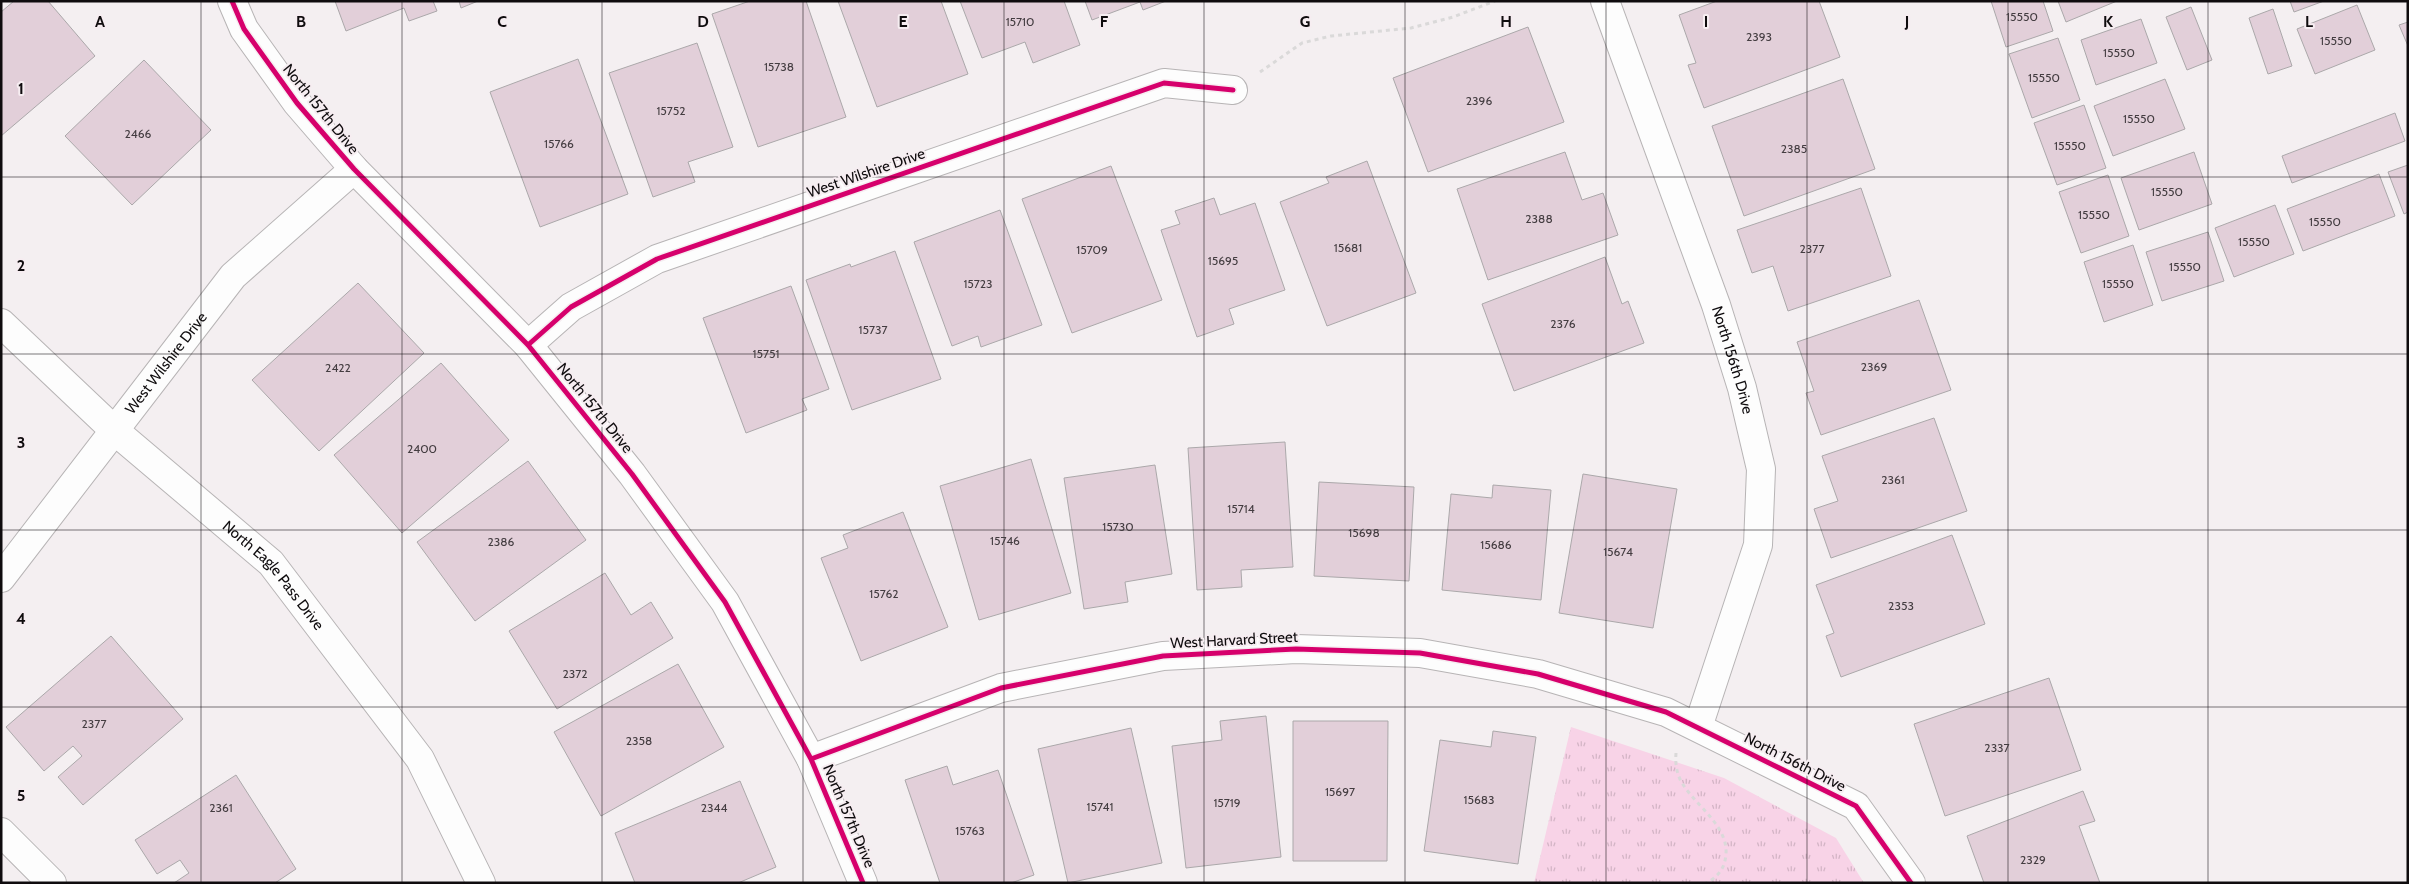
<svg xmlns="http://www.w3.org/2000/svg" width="2409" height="884" font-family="Cabin,sans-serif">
<defs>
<pattern id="park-tufts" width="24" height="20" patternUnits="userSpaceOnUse" patternTransform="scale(1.25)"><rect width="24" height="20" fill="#f8d3e7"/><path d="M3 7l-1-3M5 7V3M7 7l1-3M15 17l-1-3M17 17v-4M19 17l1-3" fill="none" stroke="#d3b4c5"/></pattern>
</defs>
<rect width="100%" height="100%" fill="#f4eff1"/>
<path fill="url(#park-tufts)" d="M1571 727 1724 778 1836 838 1864 883H1534Z"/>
<path fill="#e2cfd9" stroke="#aba8aa" d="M14 1H48L95 56 1 136V12Z
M335 1H433L437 11 409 21 404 8 346 31Z
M459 1H478L461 8Z
M750 1H806L846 117 758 147 712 14Z
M838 1H941L968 74 877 107Z
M960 1H1064L1080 45 1033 63 1025 42 982 58Z
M1085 1H1166L1143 10 1140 2 1092 20Z
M1717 1H1819L1840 57 1704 108 1688 65 1696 63 1679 15Z
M1991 1H2043L2053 31 2006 47Z
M2058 1H2117L2066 22Z
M2290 1H2324L2294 12Z
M2357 5 2375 50 2315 74 2297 29Z
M2191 7 2212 60 2187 70 2166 17Z
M2273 9 2292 66 2268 74 2249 18Z
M2141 19 2157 63 2096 85 2081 40Z
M2408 22V46L2399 25Z
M1528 27 1564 122 1428 172 1393 78Z
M2058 38 2080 100 2032 118 2009 54Z
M697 43 733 147 688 162 695 182 653 197 609 73Z
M578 59 628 194 540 227 490 92Z
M144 60 211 130 132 205 65 136Z
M1843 79 1875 169 1744 216 1712 126Z
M2165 79 2185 129 2113 156 2094 106Z
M2084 105 2106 168 2057 185 2034 123Z
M2395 113 2405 141 2292 183 2282 156Z
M1565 152 1582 200 1603 193 1618 235 1488 280 1457 189Z
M2194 152 2212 204 2139 230 2121 178Z
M1367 161 1416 293 1327 326 1280 202 1329 183 1326 177Z
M2408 165V212L2404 214 2388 172Z
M1111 166 1162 300 1072 333 1022 199Z
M2379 174 2395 216 2303 251 2287 209Z
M2108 175 2129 236 2081 253 2059 192Z
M1861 188 1891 276 1788 311 1773 266 1752 273 1737 230Z
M1214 198 1220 215 1255 203 1285 290 1229 309 1234 324 1197 337 1161 230 1180 224 1175 211Z
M2275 205 2294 254 2234 277 2215 228Z
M1000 210 1042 325 981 347 978 336 952 346 914 242Z
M2208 232 2224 281 2162 301 2146 252Z
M2133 245 2153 305 2104 322 2084 262Z
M895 251 941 379 852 410 806 280 850 264 851 267Z
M1605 257 1622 304 1628 301 1644 343 1514 391 1482 304Z
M358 283 424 353 319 451 252 380Z
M791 286 829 389 802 399 807 410 746 433 703 318Z
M1919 300 1951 390 1821 435 1806 393 1814 391 1797 342Z
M441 363 509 440 402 533 334 455Z
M1934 418 1967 511 1831 558 1814 509 1838 501 1822 456Z
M1285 442 1293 567 1241 570 1242 587 1197 590 1188 448Z
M1031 459 1071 593 979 620 940 486Z
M528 461 586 540 475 621 417 542Z
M1155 465 1172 574 1125 582 1128 602 1084 609 1064 478Z
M1583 474 1677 489 1653 628 1559 613Z
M1319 482 1414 487 1409 581 1314 576Z
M1493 485 1551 490 1541 600 1442 590 1451 494 1492 498Z
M903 512 948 627 861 661 821 558 848 548 843 535Z
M1952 535 1985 624 1841 677 1826 636 1834 633 1816 585Z
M605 573 631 615 651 602 673 638 557 709 509 631Z
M111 636 183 719 83 805 58 777 82 756 73 746 44 771 6 727Z
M678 664 724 747 601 816 554 732Z
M2049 678 2081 770 1945 816 1914 724Z
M1266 716 1281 857 1186 868 1172 746 1222 740 1220 721Z
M1293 721H1388L1387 861H1293Z
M1131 728 1162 863 1068 883 1038 749Z
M1493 731 1536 737 1518 864 1424 851 1440 740 1491 747Z
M947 766 953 785 998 770 1034 875 1011 883H940L905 780Z
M236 775 296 869 275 883H174L189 873 180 860 157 874 135 840Z
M740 781 776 867 738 883H635L615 833Z
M2083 791 2095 821 2079 826 2100 883H1984L1967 836Z"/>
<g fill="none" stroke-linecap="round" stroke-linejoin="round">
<g stroke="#b7b4b5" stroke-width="30">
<g id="street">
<path d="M232 1 244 29 297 103 354 169 528 345 632 474 725 602 811 759 863 883"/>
<path id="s1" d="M1605 1 1716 305 1742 388 1761 469 1758 545 1698 727"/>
<path id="s2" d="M1 323 115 431 271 563 420 759 481 883"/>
<path d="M528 345 571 307 657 259 1164 83 1233 90"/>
<path id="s3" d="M1 578 233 276 354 169"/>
<path d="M811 759 1001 688 1163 656 1296 649 1420 653 1538 674 1666 712 1856 806 1911 883"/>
<path d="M1 832 52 883"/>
</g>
</g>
<path stroke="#dad9d9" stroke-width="3" stroke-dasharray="4 4" stroke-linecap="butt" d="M1260 72 1302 43 1331 36 1411 28 1453 17 1495 1
M1676 753C1675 765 1677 776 1684 786 1700 810 1735 831 1724 864 1721 873 1714 879 1706 883"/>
<use href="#street" stroke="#fdfdfd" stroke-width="28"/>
<g stroke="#f6edf1" stroke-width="8">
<path id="cycleway" d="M232 1 244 29 297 103 354 169 528 345 632 474 725 602 811 759 863 883
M528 345 571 307 657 259 1164 83 1233 90
M811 759 1001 688 1163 656 1296 649 1420 653 1538 674 1666 712 1856 806 1911 883"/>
</g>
<use href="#cycleway" stroke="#d6006c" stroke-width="5"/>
</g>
<path fill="none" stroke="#0f0c0e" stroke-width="1" stroke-opacity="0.55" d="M201 1V883M402 1V883M602 1V883M803 1V883M1004 1V883M1204 1V883M1405 1V883M1606 1V883M1807 1V883M2008 1V883M2208 1V883M1 177H2408M1 354H2408M1 530H2408M1 707H2408"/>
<g text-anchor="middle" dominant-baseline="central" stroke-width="4" stroke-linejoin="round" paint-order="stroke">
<g font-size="12" fill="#443d41">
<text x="2022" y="16">15550</text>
<text x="1020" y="21">15710</text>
<text x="1759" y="36">2393</text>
<text x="2336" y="40">15550</text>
<text x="2119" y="52">15550</text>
<text x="779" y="66">15738</text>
<text x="2044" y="77">15550</text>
<text x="1479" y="100">2396</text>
<text x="671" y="110">15752</text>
<text x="2139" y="118">15550</text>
<text x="138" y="133">2466</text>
<text x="559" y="143">15766</text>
<text x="2070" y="145">15550</text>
<text x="1794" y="148">2385</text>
<text x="2167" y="191">15550</text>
<text x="2094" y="214">15550</text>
<text x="1539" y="218">2388</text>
<text x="2325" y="221">15550</text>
<text x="2254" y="241">15550</text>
<text x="1348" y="247">15681</text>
<text x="1812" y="248">2377</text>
<text x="1092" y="249">15709</text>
<text x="1223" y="260">15695</text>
<text x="2185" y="266">15550</text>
<text x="978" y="283">15723</text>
<text x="2118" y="283">15550</text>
<text x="1563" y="323">2376</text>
<text x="873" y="329">15737</text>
<text x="766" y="353">15751</text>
<text x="1874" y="366">2369</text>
<text x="338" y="367">2422</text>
<text x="422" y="448">2400</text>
<text x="1893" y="479">2361</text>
<text x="1241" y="508">15714</text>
<text x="1118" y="526">15730</text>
<text x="1364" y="532">15698</text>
<text x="1005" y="540">15746</text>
<text x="501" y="541">2386</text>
<text x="1496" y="544">15686</text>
<text x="1618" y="551">15674</text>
<text x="884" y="593">15762</text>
<text x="1901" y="605">2353</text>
<text x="575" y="673">2372</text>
<text x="94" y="723">2377</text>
<text x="639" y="740">2358</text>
<text x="1997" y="747">2337</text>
<text x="1340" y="791">15697</text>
<text x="1479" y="799">15683</text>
<text x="1227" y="802">15719</text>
<text x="1100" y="806">15741</text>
<text x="221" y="807">2361</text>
<text x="714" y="807">2344</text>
<text x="970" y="830">15763</text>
<text x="2033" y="859">2329</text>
</g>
<g font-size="15" fill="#0f0c0e" stroke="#f6edf1">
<text transform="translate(321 109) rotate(51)">North 157th Drive</text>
<text transform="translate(866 173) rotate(-19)">West Wilshire Drive</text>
<text stroke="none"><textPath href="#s1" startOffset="381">North 156th Drive</textPath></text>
<text stroke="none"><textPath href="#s3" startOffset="271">West Wilshire Drive</textPath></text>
<text transform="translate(595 408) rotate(51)">North 157th Drive</text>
<text stroke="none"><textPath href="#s2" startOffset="372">North Eagle Pass Drive</textPath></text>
<text transform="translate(1234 640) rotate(-3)">West Harvard Street</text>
<text transform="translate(1795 762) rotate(27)">North 156th Drive</text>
<text transform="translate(849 816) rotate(67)">North 157th Drive</text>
</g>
</g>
<g font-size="16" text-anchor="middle" font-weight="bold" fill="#0f0c0e" stroke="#f6edf1" stroke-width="4" stroke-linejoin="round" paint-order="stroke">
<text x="100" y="27">A</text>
<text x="301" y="27">B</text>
<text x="502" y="27">C</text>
<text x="703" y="27">D</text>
<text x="903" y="27">E</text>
<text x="1104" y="27">F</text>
<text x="1305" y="27">G</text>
<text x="1506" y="27">H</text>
<text x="1706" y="27">I</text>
<text x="1907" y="27">J</text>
<text x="2108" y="27">K</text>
<text x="2309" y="27">L</text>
<text x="21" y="94">1</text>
<text x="21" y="271">2</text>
<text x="21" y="448">3</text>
<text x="21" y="624">4</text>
<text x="21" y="801">5</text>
</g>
<rect width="2409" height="884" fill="none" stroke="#0f0c0e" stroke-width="5"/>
</svg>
